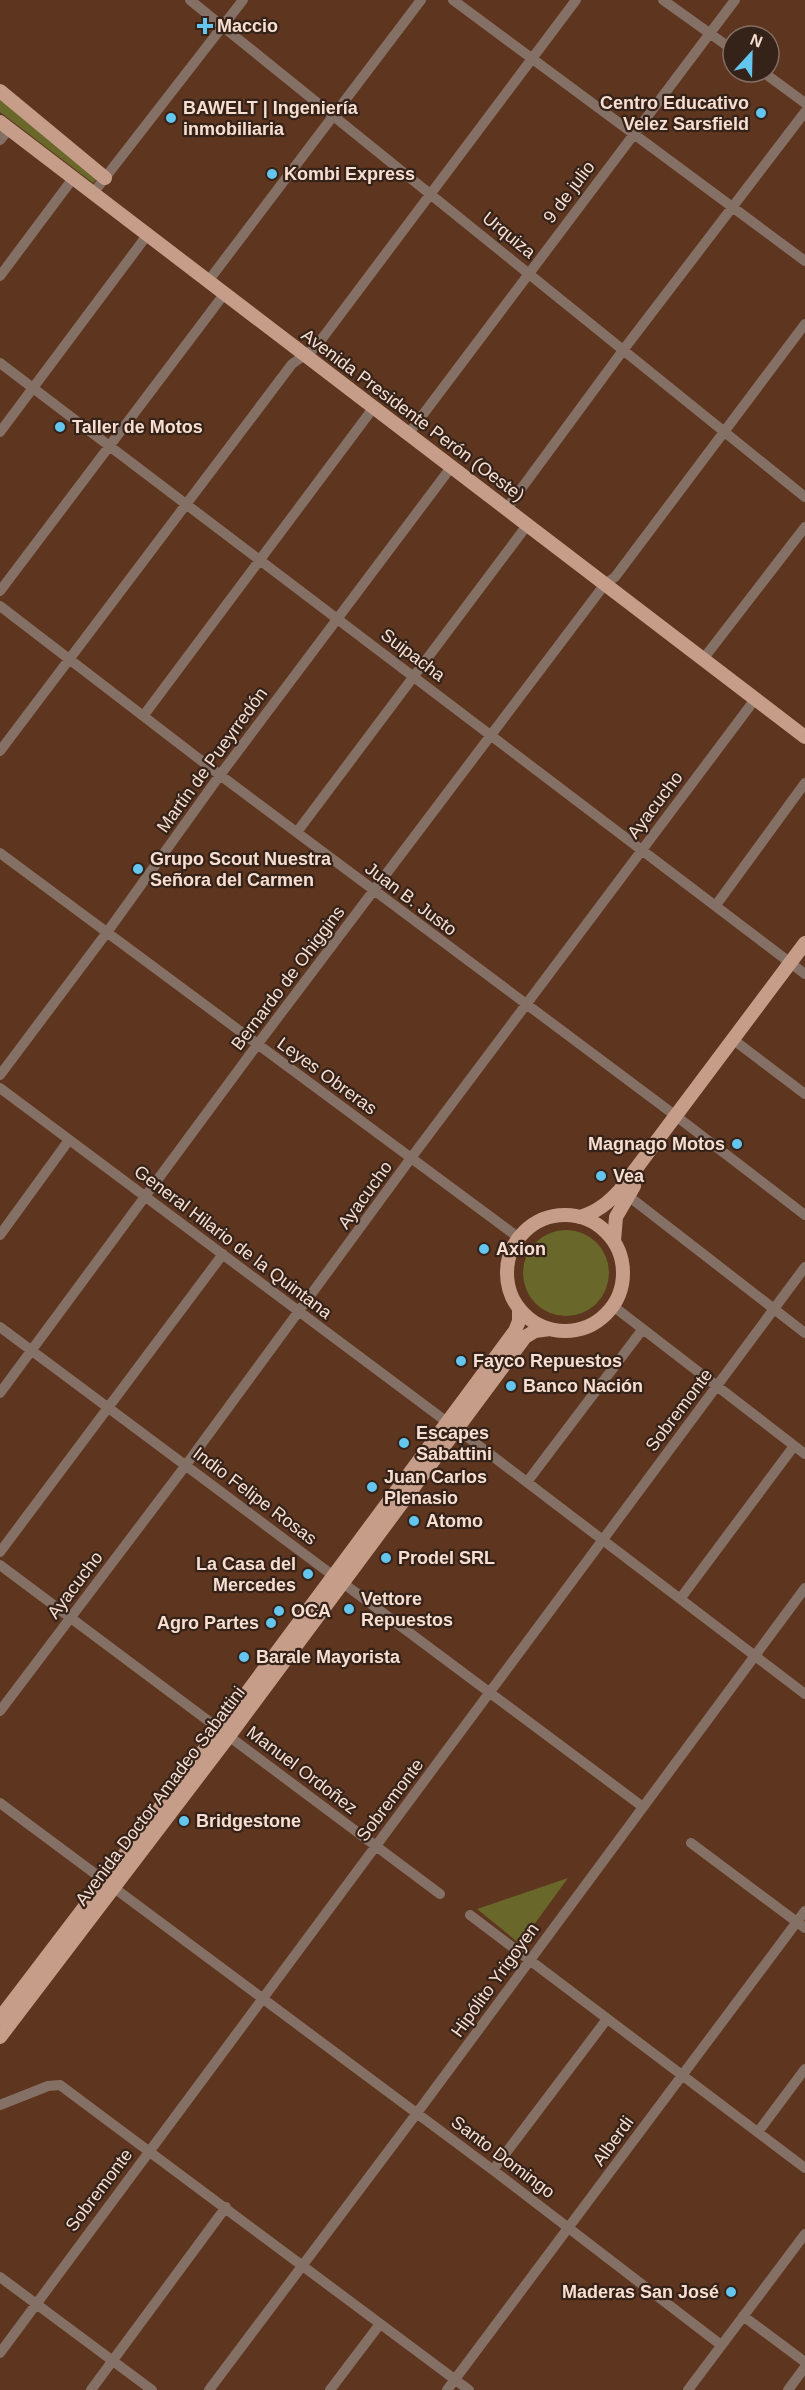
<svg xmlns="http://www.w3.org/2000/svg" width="805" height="2390" font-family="Arial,sans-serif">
<rect width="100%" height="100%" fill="#5e351f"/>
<path fill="#69682a" d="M0 97 98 178 93 183 0 112Z
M523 1273a43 43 0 1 1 86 0a43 43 0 1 1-86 0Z
M568 1878 520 1944 477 1909Z"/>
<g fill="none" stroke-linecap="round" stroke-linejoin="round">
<path stroke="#857066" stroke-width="10" d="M190 0 805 497
M453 0 805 261
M663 0 733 50
M763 72 805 103
M0 140 9 129
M94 192 243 0
M0 276 74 177
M209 280 421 0
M0 363 805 974
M0 432 148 234
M409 433 735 0
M507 508 624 349 805 112
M0 591 225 293
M0 606 220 775 676 1116 805 1215
M704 658 805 527
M144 715 374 407
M0 751 292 364 315 348 576 0
M297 832 528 524
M0 853 519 1238
M716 905 805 783
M739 1044 805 1094
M0 1075 108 931 220 775 452 466
M0 1088 447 1422
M627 1195 805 1333
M0 1235 69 1140
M613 1306 805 1454
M0 1327 643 1807
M0 1393 257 1045 605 584 615 577 805 324
M457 1429 805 1694
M527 1482 642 1330
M0 1552 223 1254
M0 1565 440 1894
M680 1599 794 1446
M0 1711 186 1465 411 1158 756 698
M0 1803 493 2170 721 2345
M691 1843 805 1928
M470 1915 805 2168
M0 2105 48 2086 60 2085 469 2390
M758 2132 805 2069
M493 2170 607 2019
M0 2277 152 2390
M743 2316 805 2362
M0 2353 805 1267
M91 2390 226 2207
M209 2390 417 2113 805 1588
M330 2390 380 2324
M447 2390 805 1911
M688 2390 805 2234
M788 2390 805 2367"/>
<path stroke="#c69d88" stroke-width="14" d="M0 91 105 178
M0 122 805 737
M507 1273a58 58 0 1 1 116 0a58 58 0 1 1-116 0Z
M580 1217C597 1212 608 1203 620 1190L805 943
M614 1241 616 1217 634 1186
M0 2018 220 1729 515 1331 519 1321V1308
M0 2037 229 1736 525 1337 535 1331 550 1329"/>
</g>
<g fill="#64c5ee" stroke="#352319" stroke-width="2">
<path d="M202 17h6v6h6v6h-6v6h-6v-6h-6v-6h6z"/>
<circle cx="761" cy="113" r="6"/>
<circle cx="171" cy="118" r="6"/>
<circle cx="272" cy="174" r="6"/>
<circle cx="60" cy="427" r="6"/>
<circle cx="138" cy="869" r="6"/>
<circle cx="737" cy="1144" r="6"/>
<circle cx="601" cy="1176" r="6"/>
<circle cx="484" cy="1249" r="6"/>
<circle cx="461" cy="1361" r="6"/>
<circle cx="511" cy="1386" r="6"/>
<circle cx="404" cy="1443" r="6"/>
<circle cx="372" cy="1487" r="6"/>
<circle cx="414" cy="1521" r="6"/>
<circle cx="386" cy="1558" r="6"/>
<circle cx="308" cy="1574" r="6"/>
<circle cx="349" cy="1609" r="6"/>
<circle cx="279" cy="1611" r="6"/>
<circle cx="271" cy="1623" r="6"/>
<circle cx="244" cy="1657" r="6"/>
<circle cx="184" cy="1821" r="6"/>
<circle cx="731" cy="2292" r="6"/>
</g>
<g text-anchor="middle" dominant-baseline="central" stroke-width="4.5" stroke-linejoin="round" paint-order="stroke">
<g font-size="18" font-weight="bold" fill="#f8ded1" stroke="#352319" text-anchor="start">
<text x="217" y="26">Maccio</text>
<text x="749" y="103" text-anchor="end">Centro Educativo<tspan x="749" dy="21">Velez Sarsfield</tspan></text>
<text x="183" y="108">BAWELT | Ingeniería<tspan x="183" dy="21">inmobiliaria</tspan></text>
<text x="284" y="174">Kombi Express</text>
<text x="72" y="427">Taller de Motos</text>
<text x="150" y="859">Grupo Scout Nuestra<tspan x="150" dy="21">Señora del Carmen</tspan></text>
<text x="725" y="1144" text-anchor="end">Magnago Motos</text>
<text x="613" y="1176">Vea</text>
<text x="496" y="1249">Axion</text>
<text x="473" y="1361">Fayco Repuestos</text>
<text x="523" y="1386">Banco Nación</text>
<text x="416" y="1433">Escapes<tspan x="416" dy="21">Sabattini</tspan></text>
<text x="384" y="1477">Juan Carlos<tspan x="384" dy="21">Plenasio</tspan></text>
<text x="426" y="1521">Atomo</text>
<text x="398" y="1558">Prodel SRL</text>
<text x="296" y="1564" text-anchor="end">La Casa del<tspan x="296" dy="21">Mercedes</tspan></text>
<text x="361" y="1599">Vettore<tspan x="361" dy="21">Repuestos</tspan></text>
<text x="291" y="1611">OCA</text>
<text x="259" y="1623" text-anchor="end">Agro Partes</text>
<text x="256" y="1657">Barale Mayorista</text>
<text x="196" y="1821">Bridgestone</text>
<text x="719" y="2292" text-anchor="end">Maderas San José</text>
</g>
<g font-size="18" fill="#f8ded1" stroke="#352319">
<text transform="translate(569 192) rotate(-53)">9 de julio</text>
<text transform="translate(509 235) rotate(39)">Urquiza</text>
<text transform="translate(413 415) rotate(37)">Avenida Presidente Perón (Oeste)</text>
<text transform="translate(413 655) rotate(37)">Suipacha</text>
<text transform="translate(212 760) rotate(-54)">Martín de Pueyrredón</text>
<text transform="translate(655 805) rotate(-53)">Ayacucho</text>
<text transform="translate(411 899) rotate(37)">Juan B. Justo</text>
<text transform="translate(288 978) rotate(-53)">Bernardo de Ohiggins</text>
<text transform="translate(327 1076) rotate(36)">Leyes Obreras</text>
<text transform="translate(365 1195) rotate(-54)">Ayacucho</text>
<text transform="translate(233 1242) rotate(37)">General Hilario de la Quintana</text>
<text transform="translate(679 1410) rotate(-53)">Sobremonte</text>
<text transform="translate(255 1496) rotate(37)">Indio Felipe Rosas</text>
<text transform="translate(75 1585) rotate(-53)">Ayacucho</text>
<text transform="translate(302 1770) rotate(37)">Manuel Ordoñez</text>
<text transform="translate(160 1796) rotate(-53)">Avenida Doctor Amadeo Sabattini</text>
<text transform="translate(390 1800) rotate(-53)">Sobremonte</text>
<text transform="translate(495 1980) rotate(-54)">Hipólito Yrigoyen</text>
<text transform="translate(613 2141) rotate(-54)">Alberdi</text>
<text transform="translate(503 2157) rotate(37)">Santo Domingo</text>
<text transform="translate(99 2190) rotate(-53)">Sobremonte</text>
</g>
</g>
<g transform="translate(751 54) rotate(22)"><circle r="28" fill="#352319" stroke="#836e63" stroke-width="1.5"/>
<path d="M0-4.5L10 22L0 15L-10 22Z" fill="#64c5ee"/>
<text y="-9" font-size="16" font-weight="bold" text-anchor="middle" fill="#f8ded1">N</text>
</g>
</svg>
